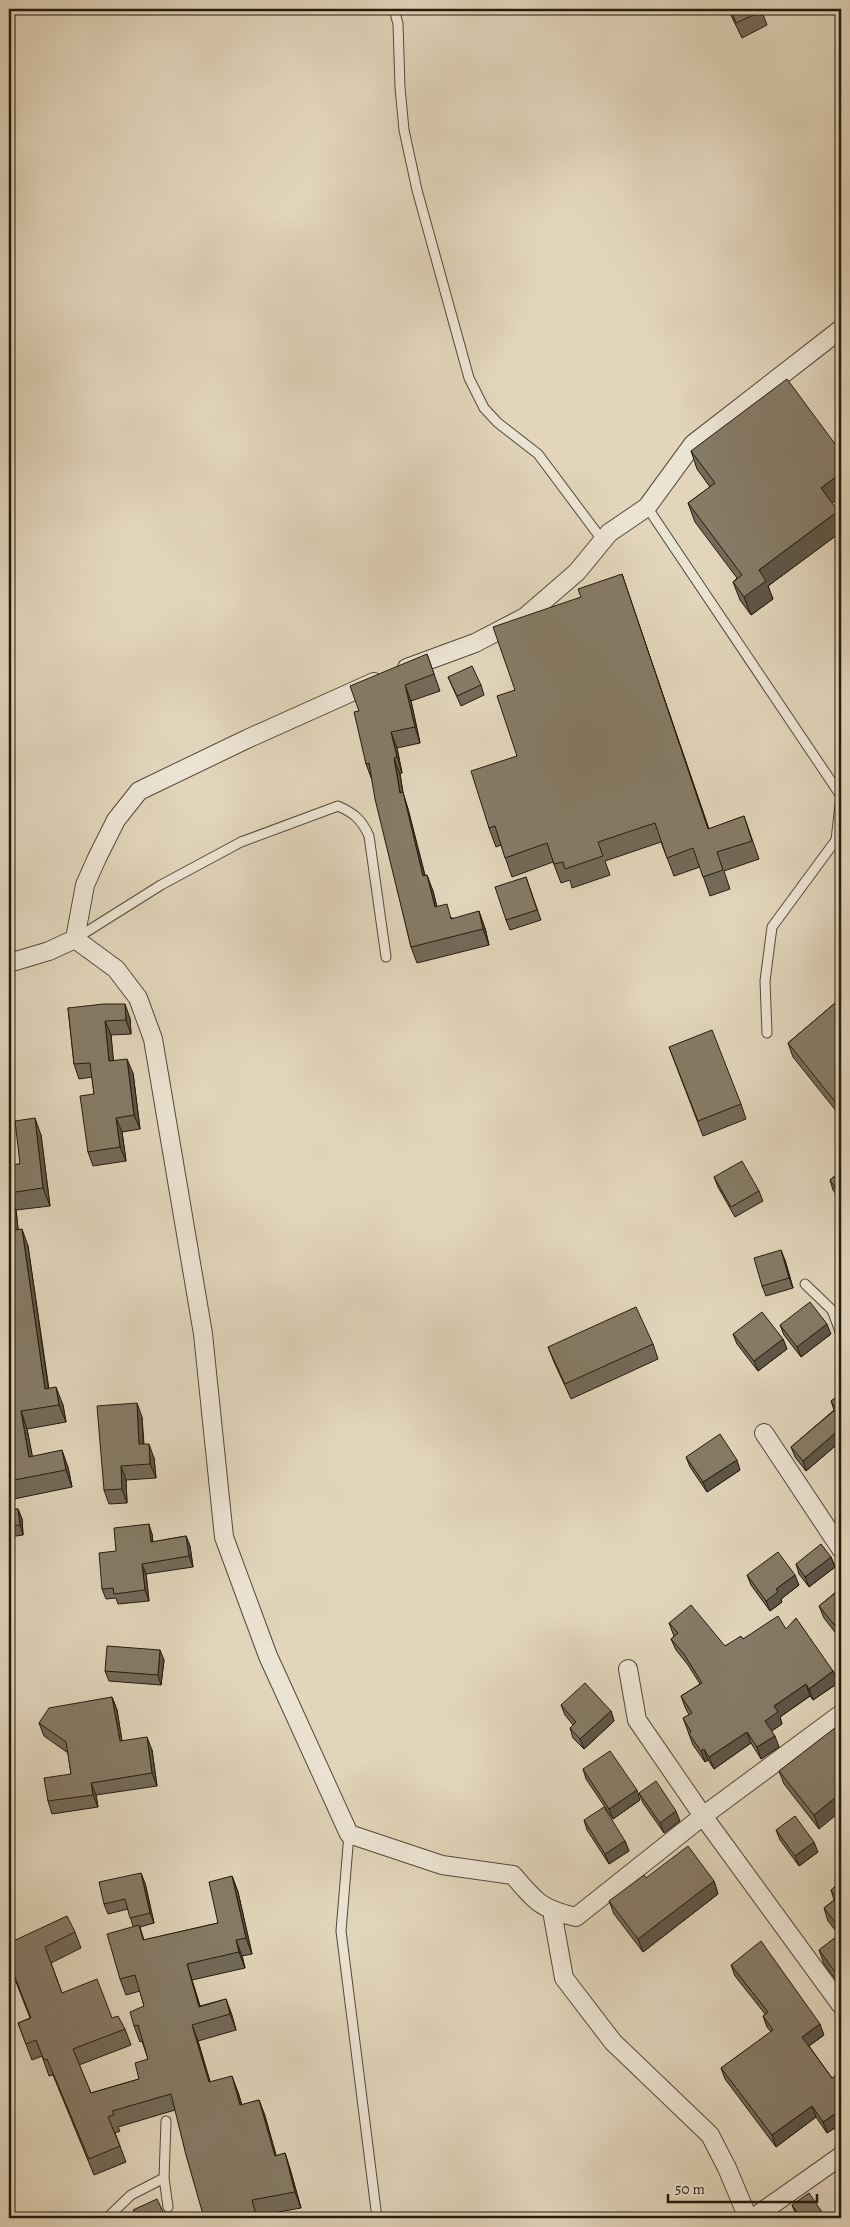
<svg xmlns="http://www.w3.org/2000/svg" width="850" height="2227" font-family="Alegreya,serif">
<rect width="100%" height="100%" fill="#e2d5bb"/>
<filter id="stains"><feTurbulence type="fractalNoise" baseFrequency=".004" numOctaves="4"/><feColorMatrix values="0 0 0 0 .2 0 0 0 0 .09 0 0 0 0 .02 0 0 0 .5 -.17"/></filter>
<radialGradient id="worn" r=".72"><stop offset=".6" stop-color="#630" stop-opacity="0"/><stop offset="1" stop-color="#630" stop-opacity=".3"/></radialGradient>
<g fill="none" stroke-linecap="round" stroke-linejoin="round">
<g stroke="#534938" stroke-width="11">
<path id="lane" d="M394 9 398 24 400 87 404 130 417 190 469 378 484 408 498 423 538 454 603 541
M647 507 841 796 836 840 772 927 765 981 767 1033
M75 939 161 885 241 842 338 806C354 813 362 820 369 836L386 957
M805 1284 832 1310 841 1334
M349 1834 341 1931 377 2218
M166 2121 164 2178 168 2207
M107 2218 131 2195 164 2178"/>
</g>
<g stroke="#534938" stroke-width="20">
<path id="street" d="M407 668 475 643 525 617 577 572 609 533 647 507 693 444 841 329
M75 939 85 885 97 858 116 820 139 791 247 739 374 682
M9 963 49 951 75 939 116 969 138 998 153 1039 203 1334 224 1537 268 1656 349 1834 442 1865 513 1875C536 1902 541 1909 576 1917L703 1816 841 1714
M764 1433 841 1549
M628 1669 637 1720 703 1816 841 2005
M552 1911 564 1978 613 2042 710 2135 727 2168 748 2218
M753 2218 841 2156"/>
</g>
<use href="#lane" stroke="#ece4d3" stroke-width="9"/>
<use href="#street" stroke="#ece4d3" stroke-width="18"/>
</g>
<path fill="#736a59" stroke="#231a0d" d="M728 9H761L767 25 742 38Z
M691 451 832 504 838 511 841 521V532L768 586 773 599 751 615 740 600 733 582 737 578 695 522 688 503 710 487 697 469Z
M628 593 709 829 744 816 759 859 724 871 730 889 710 896 700 867 674 876 661 842 605 861 610 875 572 888 570 880 561 883 553 862 512 877 501 845 496 847 489 828 517 756 515 690Z
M427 654 440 691 411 701 420 743 397 748 402 773 400 774 403 793 408 809 425 875 433 891 437 907 452 918 485 928 489 945 417 963 411 947 372 780 366 764 359 711Z
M448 677 481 685 484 695 461 706Z
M526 877 541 920 510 930 506 920Z
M841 998V1117L793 1057 788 1043Z
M68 1008 130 1018 131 1034 111 1035 113 1060 133 1073 140 1129 122 1132 126 1161 93 1166 88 1152 94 1094 92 1077 79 1079 74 1064Z
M669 1047 741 1104 746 1119 703 1136Z
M41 1135 50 1206 16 1210 18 1229 28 1246 49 1389 63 1405 66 1422 27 1429 32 1456 68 1467 72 1487 9 1500V1165L20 1164Z
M841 1171V1201L833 1190 830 1180Z
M714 1177 759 1191 763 1201 735 1217 718 1187Z
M785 1260 793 1288 766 1296 762 1286Z
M780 1325 831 1334 801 1357 784 1335Z
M733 1334 783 1339 787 1349 758 1371 737 1344Z
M653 1344 658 1359 571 1399 554 1362 548 1347Z
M841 1394V1441L806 1471 795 1457 791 1447 834 1410 831 1401Z
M142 1417 144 1444 154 1458 156 1478 126 1480 127 1503 109 1504 104 1490Z
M686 1457 740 1470 707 1492 690 1467Z
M841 1480V1495L837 1483Z
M9 1509H18L22 1519 23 1535 9 1537Z
M152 1534 153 1542 186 1536 190 1546 193 1567 146 1574 149 1601 118 1604 116 1598 106 1599 102 1589 116 1551Z
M831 1557 835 1567 809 1587 799 1574 796 1564Z
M747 1575 799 1585 781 1599 782 1602 770 1611 751 1585Z
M841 1588V1640L824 1618 819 1606Z
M669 1623 725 1646 743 1639 786 1629 833 1671 838 1683 813 1700 810 1696 780 1717 782 1724 771 1731 779 1747 761 1759 751 1743 714 1769 708 1760 705 1762 693 1745 683 1718 689 1715 685 1707 681 1696 700 1684 688 1665 676 1650 671 1639 674 1636Z
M164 1660 161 1685 109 1681 105 1671Z
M112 1697 117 1710 122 1741 152 1750 157 1786 96 1795 98 1807 52 1814 48 1801 71 1774 68 1753 44 1736 39 1723Z
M561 1705 611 1711 614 1721 584 1749 573 1738 570 1728 573 1725 565 1715Z
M841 1734 819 1829 784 1784 779 1771Z
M583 1769 640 1800 613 1819 586 1779Z
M639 1793 680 1821 664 1833 643 1803Z
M584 1820 625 1841 629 1851 609 1864 587 1830Z
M776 1830 818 1852 799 1866 780 1840Z
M232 1876 238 1892 252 1954 242 1956 245 1968 192 1980 200 2006 226 1999 236 2030 198 2041 210 2082 238 2092 242 2105 259 2100 265 2116 276 2156 285 2153 290 2169 301 2208 257 2216 175 2110 118 2127 120 2131 115 2133 126 2162 94 2175 53 2075 49 2076 42 2056 32 2060 18 2023 30 2018 16 1982 9 1986V1943L75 1932 81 1948 51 1963 62 1993 112 2018 125 2029 131 2045 79 2065 91 2093 139 2079 148 2059 142 2041 140 2042 134 2026 144 2006 140 1991 126 1995 120 1979 133 1926 128 1909 108 1914 104 1904 145 1883 154 1923 140 1927 144 1940 218 1923Z
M646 1878 714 1881 718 1894 643 1952 614 1914 609 1901Z
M841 1881V1987L824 1964 819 1950 839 1935 828 1921 824 1908 834 1900 831 1890Z
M731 1965 824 2035 809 2046 832 2078 841 2085V2124L827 2133 816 2117 776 2147 725 2079 721 2068 771 2032 767 2027 763 2016 765 2014 735 1976Z
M792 2205 826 2218H798L796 2215Z"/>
<path fill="#5e5648" stroke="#231a0d" d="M841 473V497L827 507 821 488Z
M838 511 841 521V532L768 586 773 599 751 615 744 597 759 570Z
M622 574 628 593 715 847 708 829Z
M405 685 411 701 420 743 415 727Z
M391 732 397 748 402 773 397 757Z
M394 758 400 774 403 793 408 809 429 892 423 876 400 793Z
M427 875 433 891 441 924 435 907Z
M479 911 485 928 489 945 483 929Z
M125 1004 130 1018 131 1034 126 1020Z
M105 1021 111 1035 115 1075 109 1061Z
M127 1059 133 1073 140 1129 134 1115Z
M35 1118 41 1135 50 1206 43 1188Z
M116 1118 122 1132 126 1161 120 1147Z
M9 1193 16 1210 20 1247 14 1230Z
M22 1229 28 1246 51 1407 45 1389Z
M781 1250 785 1260 793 1288 789 1278Z
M827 1324 831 1334 801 1357 797 1347Z
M783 1339 787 1349 758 1371 754 1361Z
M56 1387 63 1405 66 1422 59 1405Z
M137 1403 142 1417 144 1458 139 1444Z
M21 1411 27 1429 36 1474 29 1457Z
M841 1428V1441L806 1471 803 1461Z
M149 1444 154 1458 156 1478 150 1464Z
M62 1450 68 1467 72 1487 66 1470Z
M737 1460 740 1470 707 1492 703 1482Z
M121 1466 126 1480 127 1503 122 1489Z
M18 1509 22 1519 23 1535 20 1525Z
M149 1524 152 1534 154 1552 151 1542Z
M186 1536 190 1546 193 1567 189 1556Z
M831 1557 835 1567 809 1587 805 1577Z
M142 1564 146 1574 149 1601 145 1590Z
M795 1575 799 1585 781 1599 782 1602 770 1611 766 1601 776 1589Z
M160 1650 164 1660 161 1685 158 1675Z
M833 1671 838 1683 813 1700 809 1689Z
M806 1684 810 1696 780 1717 782 1724 769 1733 765 1721 774 1706Z
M112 1697 117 1710 124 1754 120 1741Z
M611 1711 614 1721 584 1749 580 1739Z
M747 1732 751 1743 714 1769 709 1757Z
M775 1736 779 1747 761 1759 757 1747Z
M147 1737 152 1750 157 1786 152 1773Z
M704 1749 708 1760 705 1762 701 1751Z
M91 1783 96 1795 98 1807 93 1795Z
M637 1790 640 1800 613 1819 609 1809Z
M841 1793V1811L819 1829 814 1815Z
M676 1811 680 1821 664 1833 660 1823Z
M625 1841 629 1851 609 1864 605 1854Z
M814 1842 818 1852 799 1866 795 1856Z
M141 1873 145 1883 154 1923 150 1913Z
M232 1876 238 1892 252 1954 246 1938Z
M714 1881 718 1894 643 1952 638 1939Z
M236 1940 242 1956 245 1968 239 1952Z
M187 1964 192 1980 205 2022 199 2007Z
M226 1999 232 2015 236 2030 230 2014Z
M820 2024 824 2035 806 2048 802 2037Z
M192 2025 198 2041 215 2098 209 2082Z
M232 2076 238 2092 246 2121 240 2105Z
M259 2100 265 2116 281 2172 275 2156Z
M812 2106 816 2117 776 2147 772 2135Z
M841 2110V2124L827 2133 823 2122Z
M285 2153 290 2169 301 2208 295 2192Z"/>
<path fill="#867b67" stroke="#231a0d" d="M730 9H761L762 11 736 23Z
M787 379 841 452V473L821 488 838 511 759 570 766 581 744 597 733 582 742 575 688 503 715 483 691 451Z
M622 574 708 829 744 816 752 841 717 852 723 870 703 877 693 848 667 858 655 823 598 842 603 856 565 869 563 862 554 864 547 843 505 858 495 826 489 828 471 771 517 756 497 696 515 690 493 627 581 597 578 589Z
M427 654 434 674 405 685 415 727 391 732 397 757 394 758 400 793 403 792 423 876 427 875 435 907 447 904 451 919 479 911 483 929 411 947 375 799 369 763 366 764 354 712 359 711 350 686Z
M472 666 481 685 457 696 448 677Z
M526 877 537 910 506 920 495 887Z
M841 998V1109L788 1043Z
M104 1004H125L126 1020 105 1021 109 1061 127 1059 134 1115 116 1118 120 1147 88 1152 80 1096 94 1094 90 1063 74 1064 68 1008Z
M712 1030 741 1104 698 1121 669 1047Z
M35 1118 43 1188 9 1193 14 1230 22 1229 45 1389 56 1387 59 1405 21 1411 29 1457 62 1450 66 1470 9 1481V1165L20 1164 15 1121Z
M742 1161 759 1191 731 1207 714 1177Z
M841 1171V1196L830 1180Z
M781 1250 789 1278 762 1286 754 1258Z
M810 1302 827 1324 797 1347 780 1325Z
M636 1307 653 1344 565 1384 548 1347Z
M762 1312 783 1339 754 1361 733 1334Z
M841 1394V1428L803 1461 791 1447 836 1409 831 1401Z
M137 1403 139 1444H149L150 1464 121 1466 122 1489 104 1490 97 1406Z
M720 1434 737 1460 703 1482 686 1457Z
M841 1480V1490L837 1483Z
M9 1509H18L20 1525 9 1526Z
M149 1524 151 1542 186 1536 189 1556 142 1564 145 1590 114 1594 113 1588 102 1589 99 1553 116 1551 114 1528Z
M821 1544 831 1557 805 1577 796 1564Z
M778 1552 795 1575 776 1589 778 1592 766 1601 747 1575Z
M841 1588V1633L819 1606Z
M691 1605 725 1646 741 1636 743 1639 778 1616 786 1629 796 1618 833 1671 809 1689 806 1684 774 1706 778 1712 765 1721 775 1736 757 1747 747 1732 709 1757 704 1749 701 1751 689 1734 691 1732 683 1718 692 1713 681 1696 702 1683 684 1654 671 1639 678 1633 669 1623Z
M107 1646 160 1650 158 1675 105 1671Z
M585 1683 611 1711 580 1739 570 1728 576 1722 561 1705Z
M112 1697 120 1741 147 1737 152 1773 91 1783 93 1795 48 1801 44 1778 71 1774 66 1742 39 1723 49 1708Z
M836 1727 841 1734V1793L814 1815 779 1771Z
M610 1751 637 1790 609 1809 583 1769Z
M656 1781 676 1811 660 1823 639 1793Z
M604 1807 625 1841 605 1854 584 1820Z
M795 1816 814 1842 795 1856 776 1830Z
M688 1846 714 1881 638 1939 609 1901 644 1875 646 1878Z
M141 1873 150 1913 130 1918 125 1899 104 1904 99 1882Z
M232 1876 246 1938 236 1940 239 1952 187 1964 199 2007 226 1999 230 2014 192 2025 209 2082 232 2076 240 2105 259 2100 275 2156 285 2153 295 2192 252 2200 257 2218H204L186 2155 171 2094 112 2111 114 2115 108 2117 120 2146 89 2159 47 2059 44 2060 36 2040 26 2044 18 2023 31 2018 11 1967 9 1968V1943L67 1916 75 1932 45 1947 62 1993 97 1979 112 2018 118 2016 125 2029 73 2049 91 2093 139 2079 135 2063 148 2059 138 2025 134 2026 130 2012 144 2006 135 1975 120 1979 107 1934 139 1925 143 1940 218 1923 209 1882Z
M841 1881V1930L824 1908 837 1898 831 1890Z
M841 1933V1980L819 1950Z
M761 1941 820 2024 802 2037 832 2078 835 2076 841 2085V2110L823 2122 812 2106 772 2135 721 2068 773 2030 763 2016 768 2012 731 1965Z
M809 2193 826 2218H801L792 2205Z
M157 2199 166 2218H137L133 2210Z"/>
<rect width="850" height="2227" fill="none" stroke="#e2d5bb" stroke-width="30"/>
<rect x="10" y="10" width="830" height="2207" fill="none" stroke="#231a0d" stroke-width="2.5"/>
<rect x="15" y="15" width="820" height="2197" fill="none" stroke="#231a0d"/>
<path d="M668 2194v8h149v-8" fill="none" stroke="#231a0d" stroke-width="2.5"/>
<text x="675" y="2194" font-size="15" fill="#231a0d" stroke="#ece4d3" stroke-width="4" paint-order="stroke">50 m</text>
<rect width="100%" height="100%" filter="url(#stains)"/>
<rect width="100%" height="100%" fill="url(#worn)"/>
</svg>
